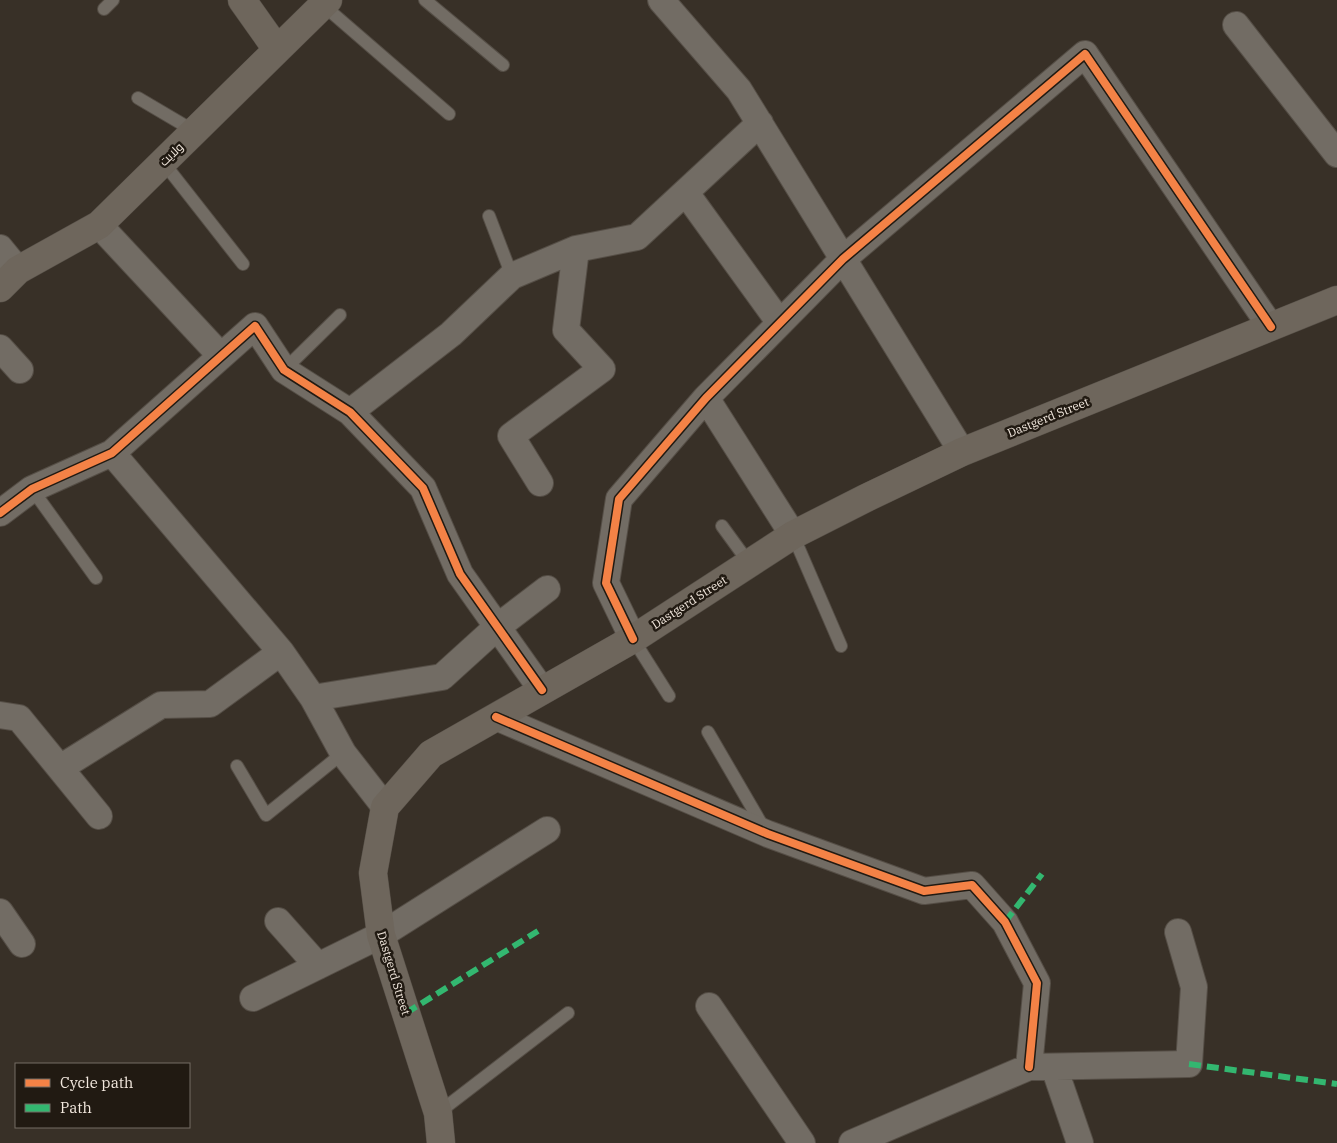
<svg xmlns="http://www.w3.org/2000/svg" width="1337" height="1143" font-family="'IBM Plex Serif',Cairo,serif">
<rect width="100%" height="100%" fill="#383027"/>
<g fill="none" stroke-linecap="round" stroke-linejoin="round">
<g stroke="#554e46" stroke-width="14">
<path id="lane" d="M425 0 503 65
M323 5 449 114
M104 9 113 0
M138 98 194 131
M163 162 243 264
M489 216 512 276
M284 370 340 315
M32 489 96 578
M722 526 749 563
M793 535 841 646
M633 639 669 696
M708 732 765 830
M237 766 266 815 343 753
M438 1113 568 1013"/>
</g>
<g stroke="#554e46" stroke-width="28">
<path id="street" d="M661 0 739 90 962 452
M1236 25 1337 154
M686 193 780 323
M99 225 221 356
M0 248 18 270
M0 348 20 370
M706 398 793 535
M350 412 451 334 512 276 576 249 637 237 760 123
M112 453 281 652 313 698 343 753 385 807
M540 483 511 436 602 369 566 330 576 249
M0 513 32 489 112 453 255 326 284 370 350 412 423 488 460 574 542 690
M633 639 606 583 619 499 706 398 843 259 1085 54 1271 327
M313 698 442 677 496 628 547 589
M0 715 19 718 99 816
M496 717 768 834 924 891 972 885 1005 922 1037 983 1029 1067
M60 768 161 705 210 704 281 652
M0 912 22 944
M278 921 318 966
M253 998 381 935 547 830
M709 1006 802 1143
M1054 1067 1080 1143
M852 1143 1029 1067 1189 1064 1194 987 1178 932"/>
</g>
<g stroke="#554e46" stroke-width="29">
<path id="secondary" d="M242 0 276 48
M0 288 18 270 99 225 328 0
M441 1143 438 1113 381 935 373 873 385 807 431 754 633 639 793 535 866 498 962 452 1337 300"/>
</g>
<use href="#lane" stroke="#726c64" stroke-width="12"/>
<use href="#street" stroke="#726c64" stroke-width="26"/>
<use href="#secondary" stroke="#6e665c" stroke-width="28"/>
<path stroke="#33b770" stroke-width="6" stroke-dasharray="12 6" stroke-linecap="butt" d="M1005 922 1042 874
M406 1013 538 931
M1189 1064 1337 1084"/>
<g stroke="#211a12" stroke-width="11">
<path id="cycleway" d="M0 513 32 489 112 453 255 326 284 370 350 412 423 488 460 574 542 690
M633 639 606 583 619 499 706 398 843 259 1085 54 1271 327
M496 717 768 834 924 891 972 885 1005 922 1037 983 1029 1067"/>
</g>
<use href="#cycleway" stroke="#f48246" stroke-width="8"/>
</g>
<g text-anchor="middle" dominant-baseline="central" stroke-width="5" stroke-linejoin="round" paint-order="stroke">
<g font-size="12" fill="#f2e8de" stroke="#211a12">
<text transform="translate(171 154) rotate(-44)">ولایت</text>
<text transform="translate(1048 417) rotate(-22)">Dastgerd Street</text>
<text transform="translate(689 602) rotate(-33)">Dastgerd Street</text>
<text transform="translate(394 973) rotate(73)">Dastgerd Street</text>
</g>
</g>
<rect x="15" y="1063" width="175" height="65" fill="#211a12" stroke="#756c64"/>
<rect x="25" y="1079" width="25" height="8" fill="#f48246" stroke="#756c64"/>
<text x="60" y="1088" font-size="15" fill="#f2e8de">Cycle path</text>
<rect x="25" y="1104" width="25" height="8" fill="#33b770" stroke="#756c64"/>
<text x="60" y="1113" font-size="15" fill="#f2e8de">Path</text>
</svg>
